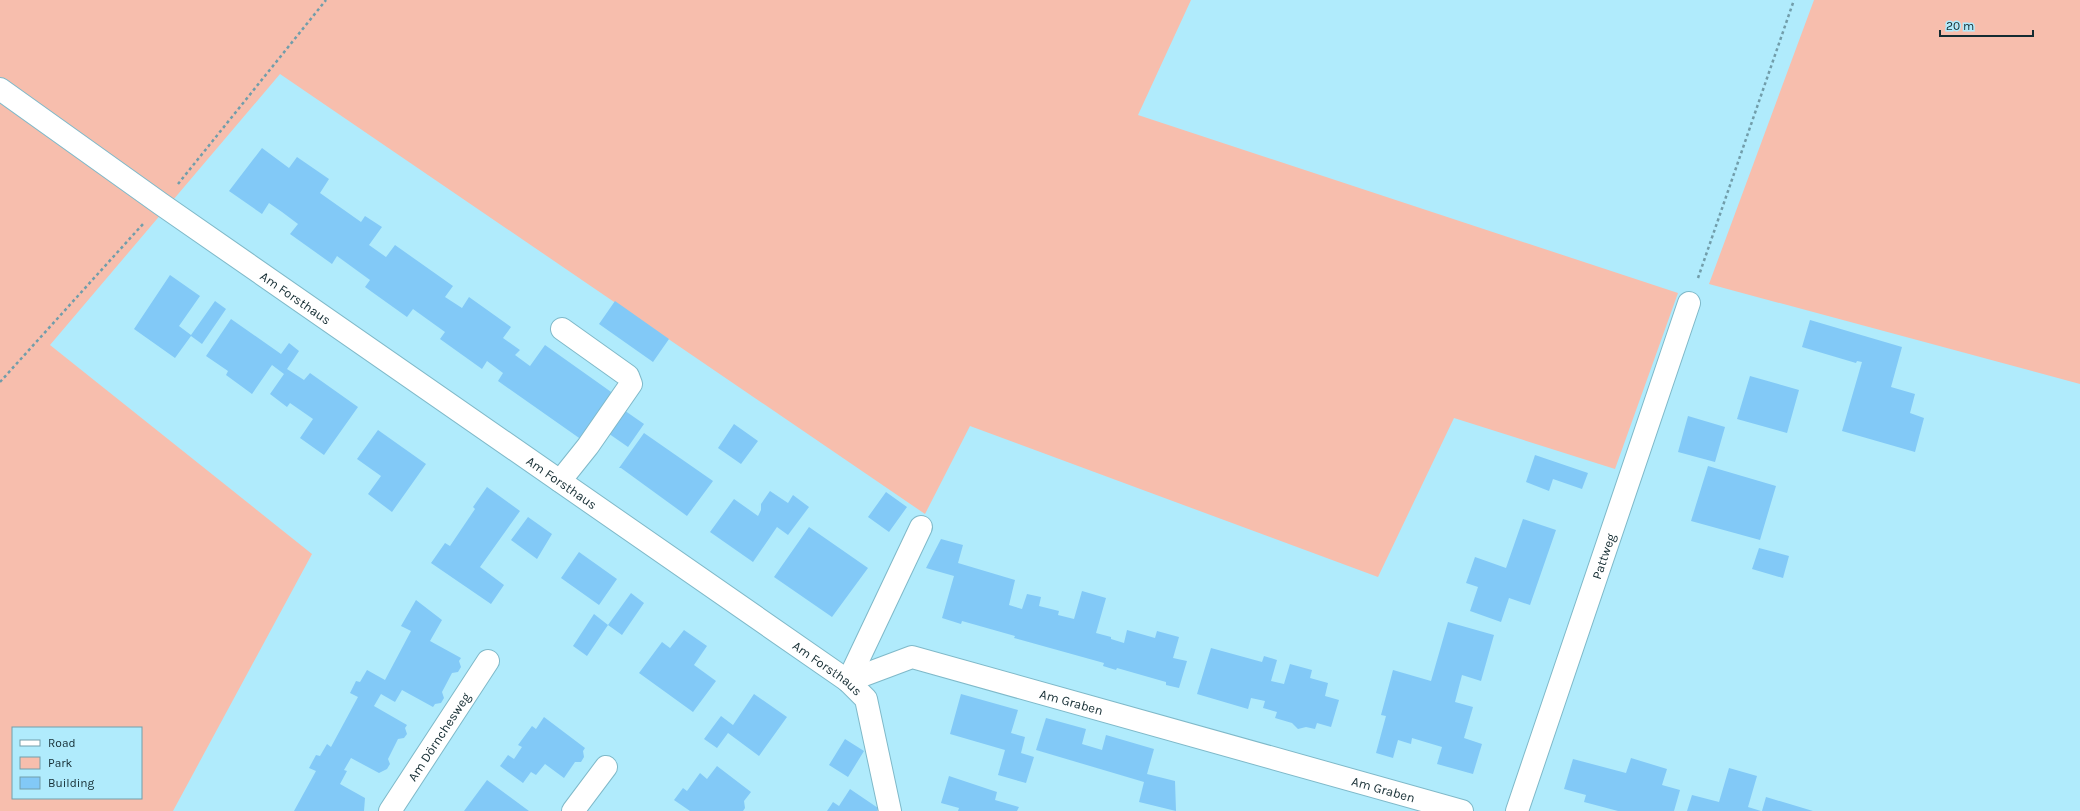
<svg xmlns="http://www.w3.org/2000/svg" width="2080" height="811" font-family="Karla,sans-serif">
<rect width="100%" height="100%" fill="#b0ebfc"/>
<path fill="#f7bead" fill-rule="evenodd" d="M0 0H1191L1138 115 1678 293 1615 469 1454 418 1378 577 970 426 925 514 280 74 50 345 312 554 173 811H0ZM13 728H141V798H13Z
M1814 0H2080V384L1709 284Z"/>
<path fill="#82c9f7" d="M262 148 289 168 297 157 329 179 320 193 361 222 365 216 382 227 369 245 386 257 395 245 453 286 445 297 462 308 469 297 511 327 503 338 520 350 515 355 530 366 545 345 614 394 582 440 498 381 503 373 487 361 482 369 440 339 445 332 413 309 407 317 365 287 370 280 337 256 332 264 290 234 298 224 282 212 269 203 262 214 229 191Z
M170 275 200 296 179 326 191 335 215 301 226 309 202 344 191 336 175 358 134 329Z
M615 301 669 339 653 362 599 324Z
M231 319 281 354 289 343 299 351 287 369 304 380 310 373 358 407 324 455 300 438 313 419 290 403 287 407 270 394 284 374 272 365 252 394 226 375 228 371 206 356Z
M1810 320 1902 347 1891 387 1915 394 1910 413 1924 418 1915 452 1842 431 1862 362 1857 361 1856 363 1802 347Z
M1750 376 1799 390 1787 433 1737 419Z
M621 408 644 424 628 447 605 431Z
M1688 416 1725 427 1715 462 1678 452Z
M734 424 758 441 741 464 718 448Z
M378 430 426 464 392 512 368 494 381 476 357 459Z
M644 433 713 481 687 516 621 468H619Z
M1535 455 1588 473 1582 489 1553 479 1549 491 1526 482Z
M1708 466 1776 486 1760 540 1691 521Z
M487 487 520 511 480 567 504 585 491 604 431 563 445 543 450 546 475 509 473 507Z
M770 491 788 503 793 495 809 507 788 535 777 527 753 562 710 532 734 499 758 516 761 510V504Z
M886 492 907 507 889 532 868 517Z
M528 517 552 534 537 559 511 540Z
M1523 519 1556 530 1530 605 1509 598 1501 622 1470 611 1478 587 1466 583 1475 557 1506 568Z
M809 527 868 568 832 617 774 577Z
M941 539 963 545 958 563 1015 580 1009 605 1022 609 1027 594 1041 597 1039 606 1059 611 1058 615 1074 619 1082 591 1106 598 1096 633 1111 637V639L1124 643 1127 630 1155 638 1157 631 1179 637 1173 658 1187 661 1179 688 1166 685V682L1117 668 1116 670 1103 666 1104 663 1014 638 1015 636 962 621 961 624 942 618 954 576 926 568Z
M1759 548 1789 556 1783 578 1752 569Z
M579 552 617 579 599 605 561 578Z
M631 593 644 603 622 635 608 625Z
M416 600 442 620 430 641 461 658 459 661 461 667 458 672 452 673 442 692 444 698 441 703 435 704 433 707 402 690 395 702 381 694 374 706 407 725 405 728 407 734 404 738 398 739 388 759 390 764 387 769 379 773 351 758 344 770 347 771 340 784 365 798 364 811H294L316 771 309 768 316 755 320 756 327 744 331 747 358 697 350 693 356 681 360 682 367 670 385 680 411 631 401 626Z
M594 614 608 625 587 656 573 646Z
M1448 622 1494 635 1481 681 1462 675 1455 702 1473 707 1464 738 1482 744 1473 774 1437 764 1442 747 1412 738 1411 744 1398 740 1393 758 1376 753 1386 716 1381 715 1393 670 1431 681Z
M684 630 707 646 694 665 716 681 693 712 639 673 662 642 670 648Z
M1211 648 1262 662 1264 656 1277 660 1271 681 1284 684 1290 664 1312 670 1310 678 1328 683 1325 696 1339 700 1331 727 1317 723 1315 729 1306 727 1298 729 1292 723 1275 718 1277 712 1263 708 1265 701 1251 698 1248 709 1197 694Z
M754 694 787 717 759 756 728 733 717 748 704 739 721 716 733 725Z
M961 694 1018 710 1011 733 1025 737 1021 753 1034 757 1026 783 998 775 1005 750 950 734Z
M544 717 585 748 583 751 584 757 581 762H575L564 778 545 764 536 775 531 772 523 783 500 766 508 755 514 759 522 747 518 745 532 726 536 729Z
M1046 718 1086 729 1082 744 1102 750 1106 735 1154 749 1147 774 1175 781 1176 811 1139 802 1144 782 1036 750Z
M845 739 864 751 848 777 829 765Z
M1631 758 1667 769 1662 785 1680 790 1674 811H1618L1584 802 1586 795 1564 789 1573 759 1626 773Z
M717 766 751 792 744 801 745 808 743 811H690L674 800 683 788 687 791 700 773 707 779Z
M1729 768 1757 776 1748 807 1761 811H1687L1692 795 1719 802Z
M949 776 997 792 995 800 1019 807 1017 811H958L959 808 941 803Z
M487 780 529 811H464Z
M850 789 878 808 877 811H827L833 802 839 806Z
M1766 797 1813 811H1762Z"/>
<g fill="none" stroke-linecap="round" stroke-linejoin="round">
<g stroke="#7fb9c9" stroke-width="24">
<g id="minor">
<path id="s1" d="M0 89 161 204 848 681 866 699 890 811"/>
<path d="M560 481 588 446 631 384 628 376 562 329"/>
<path id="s2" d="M848 681 912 657 1462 811"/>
<path d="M848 681 921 527"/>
<path id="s3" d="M390 811 488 661"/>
<path d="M573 811 606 767"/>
<path id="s4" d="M1517 811 1689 303"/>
</g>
</g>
<path stroke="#719daa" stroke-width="2.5" stroke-dasharray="3 3" stroke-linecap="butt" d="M178 184 326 0
M1698 278 1794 0
M0 382 143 224"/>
<use href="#minor" stroke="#fff" stroke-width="22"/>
</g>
<g text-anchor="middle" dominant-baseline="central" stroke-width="4" stroke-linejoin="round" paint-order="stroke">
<g font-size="13" fill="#142c32" stroke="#b0ebfc">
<text stroke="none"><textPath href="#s1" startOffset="362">Am Forsthaus</textPath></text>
<text stroke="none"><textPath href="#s1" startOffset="686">Am Forsthaus</textPath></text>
<text stroke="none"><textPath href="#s4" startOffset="269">Pattweg</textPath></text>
<text stroke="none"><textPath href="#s1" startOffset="1010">Am Forsthaus</textPath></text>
<text stroke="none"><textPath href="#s2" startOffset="234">Am Graben</textPath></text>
<text stroke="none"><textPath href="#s3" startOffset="89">Am Dörnchesweg</textPath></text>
<text stroke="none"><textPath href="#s2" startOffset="558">Am Graben</textPath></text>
</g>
</g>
<rect x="12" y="727" width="130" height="72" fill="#b0ebfc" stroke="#729fab"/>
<rect x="20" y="740" width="20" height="6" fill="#ffffff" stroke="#729fab"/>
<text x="48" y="747" font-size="12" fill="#142c32">Road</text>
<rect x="20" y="757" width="20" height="12" fill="#f7bead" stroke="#729fab"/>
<text x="48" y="767" font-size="12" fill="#142c32">Park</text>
<rect x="20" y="777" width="20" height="12" fill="#82c9f7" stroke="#729fab"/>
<text x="48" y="787" font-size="12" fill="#142c32">Building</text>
<path d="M1940 30v6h93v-6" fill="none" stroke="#142c32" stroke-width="2"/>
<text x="1946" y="30" font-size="12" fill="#142c32" stroke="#b0ebfc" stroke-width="3" paint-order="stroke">20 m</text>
</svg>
